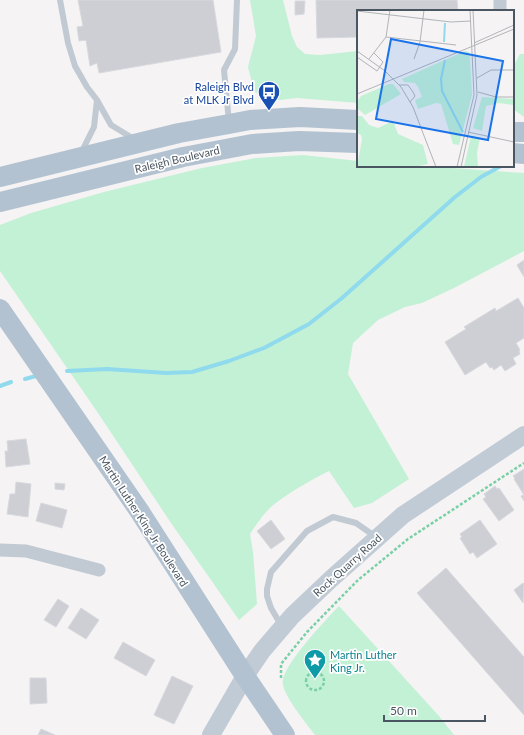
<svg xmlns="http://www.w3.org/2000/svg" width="524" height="735" font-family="Lato,sans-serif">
<rect width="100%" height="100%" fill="#f5f3f3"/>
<path fill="#c3f1d5" d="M250 0H283L292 36 297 47 305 54 320 55 358 51V103L297 98 280 100 265 99 254 91 248 67 256 36Z
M520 54H524V117L513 109V67Z
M303 155 358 161V166H423L524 173V251L454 288 422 303 405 307 378 320 353 343 348 374 409 479 372 503 354 508 329 471C311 480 286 494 271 507 263 514 256 525 250 534L253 552 257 604 239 620 171 523 96 410 0 271V225L31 213 104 192 202 168 256 158Z
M339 606 439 716 454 735H315C306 723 286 699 283 685 279 668 327 619 339 606Z"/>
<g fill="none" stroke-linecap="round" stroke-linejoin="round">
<path stroke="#90daee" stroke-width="4" d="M67 371 107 369 166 373 192 372 229 361 264 348 309 324 342 298 455 197 481 177 501 166
M25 379 36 376
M0 386 11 382"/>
</g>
<path fill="#cdcfd5" stroke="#d7d9de" d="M78 0H213L221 52 99 73 97 63 90 66 86 40 79 41 77 27 83 26Z
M316 0H457L458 11H358V37L317 38Z
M295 1H305L304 14 295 15Z
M524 260V277L517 265Z
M518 298 524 308V338L516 343 520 350 519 351 520 354 513 358 516 364 505 371 501 365 494 370 492 367 490 368 486 362 465 375 445 342 466 329 464 327 495 308 496 311Z
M26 439 30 464 6 467 5 451H8L7 441Z
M524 469V501L521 496 524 495 514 479 515 478 513 476Z
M16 482 31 484 28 517 7 514 10 494H15Z
M55 483 65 484 64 490 55 489Z
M495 486 497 489 499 488 514 510 499 521 483 499 486 497 484 494Z
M41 503 67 510 62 528 36 521Z
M271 520 285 539 271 549 257 531Z
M480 520 497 544 477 558 473 552 470 554 460 538 462 537 460 534Z
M446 568 524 657V715L417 593Z
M523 583 524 584 523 603 514 590Z
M58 599 69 606 56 627 44 620Z
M81 608 99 620 86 639 68 628Z
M123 642 155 660 146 676 114 658Z
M172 676 193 686 174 724 154 715Z
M30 678H46L47 703 30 704Z
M41 729 55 735H38Z"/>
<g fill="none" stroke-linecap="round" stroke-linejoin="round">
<path stroke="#7ad0a6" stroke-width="2.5" stroke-dasharray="3 2" stroke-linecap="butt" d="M306 681a9 9 0 1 1 18 0a9 9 0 1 1-18 0Z
M281 678V664L307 632 358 580 408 539 524 463"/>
<path stroke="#c1cad2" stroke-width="6" d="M60 0 68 43 75 66 87 87 97 100 111 125 134 139
M229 122 224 70 235 49 237 0
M81 153 94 127 97 100
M281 625 271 608 267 596V589L271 572 307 531 333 517 356 523 376 537"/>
<path stroke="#c1cad2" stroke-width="13" d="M500 0V11
M0 550 26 551 99 570"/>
<path stroke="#c1cbd6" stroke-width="18" d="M211 735 245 676 262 651 292 616 331 579 403 515 524 435"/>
<path stroke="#b3c2d1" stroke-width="20" d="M513 132H524
M513 153 524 154
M0 177 179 133 229 124 250 120 300 117 358 120
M0 202 183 157 252 144 299 141 358 143
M0 309 140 512 245 676 285 735"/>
</g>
<defs>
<g id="bus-pin" transform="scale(1.15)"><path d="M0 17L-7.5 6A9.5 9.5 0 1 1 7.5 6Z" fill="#1a4fb4" stroke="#fff"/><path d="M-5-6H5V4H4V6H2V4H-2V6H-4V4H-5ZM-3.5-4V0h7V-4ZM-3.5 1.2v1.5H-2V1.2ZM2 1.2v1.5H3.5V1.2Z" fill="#fff"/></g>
<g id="sight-pin" transform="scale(1.15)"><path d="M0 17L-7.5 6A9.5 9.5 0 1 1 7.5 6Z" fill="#0f9aa8" stroke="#fff"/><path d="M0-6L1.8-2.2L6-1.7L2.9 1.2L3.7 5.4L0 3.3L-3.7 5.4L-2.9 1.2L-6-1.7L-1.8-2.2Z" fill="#fff"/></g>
</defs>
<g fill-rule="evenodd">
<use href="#bus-pin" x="269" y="92"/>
<use href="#sight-pin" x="315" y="660"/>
</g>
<g text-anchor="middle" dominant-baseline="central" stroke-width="3.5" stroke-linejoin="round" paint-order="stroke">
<g font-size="11" fill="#164399" stroke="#fff" text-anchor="end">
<text x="254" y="86">Raleigh Blvd<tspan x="254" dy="13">at MLK Jr Blvd</tspan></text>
</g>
<g font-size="11" fill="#4a5661" stroke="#fff">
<text transform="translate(177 159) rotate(-13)">Raleigh Boulevard</text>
<text transform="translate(144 521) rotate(57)">Martin Luther King Jr Boulevard</text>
<text transform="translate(347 565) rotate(-42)">Rock Quarry Road</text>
</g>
<g font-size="11" fill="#0d838f" stroke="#fff" text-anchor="start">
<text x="330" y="654">Martin Luther<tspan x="330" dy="13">King Jr.</tspan></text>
</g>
</g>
<g transform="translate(357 10)">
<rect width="157" height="157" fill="#f5f3f3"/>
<path d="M108 41 112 42 113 49 115 85 102 135 96 134 84 94 79 93 61 99 58 90 65 87 61 77 58 73 47 72 45 69ZM32 74H36L44 84 8 105 0 98V92L4 86ZM125 87 157 89V95L142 93 129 96 125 121 116 118ZM0 106H5L12 115 21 118 36 111 41 124 66 135 71 154 57 157H0L5 129 4 125 0 123ZM114 126 123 128 120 143 121 157H107Z" fill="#c3f1d5"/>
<path fill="none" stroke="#90daee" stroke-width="2" d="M87 32 88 13M88 50 84 69 85 81 106 122"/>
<path fill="none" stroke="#b1b4b9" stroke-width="1" d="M0 1 94 12 114 11M29 27 99 35M117 33 157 15M0 41 28 61 44 77 56 97 79 157M0 47 20 61 26 52 17 43M12 49 29 27 33 0M57 49 63 32 67 0M120 68 134 60H157M42 75H51L56 82 58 86 53 92M121 82 139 87H157M0 84 157 19M111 122 157 132M100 157 117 85 113 0M104 157 120 85 116 0"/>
<path fill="#1a73e8" fill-opacity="0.15" stroke="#1a73e8" stroke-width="2" d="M34 29 146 51 131 130 19 109Z"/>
<rect width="157" height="157" fill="none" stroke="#4a5661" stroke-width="2"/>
</g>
<path d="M384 715v6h101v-6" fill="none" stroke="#4a5661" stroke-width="2"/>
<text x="390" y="715" font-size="12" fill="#4a5661" stroke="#ffffff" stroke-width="3" paint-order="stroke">50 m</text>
</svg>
